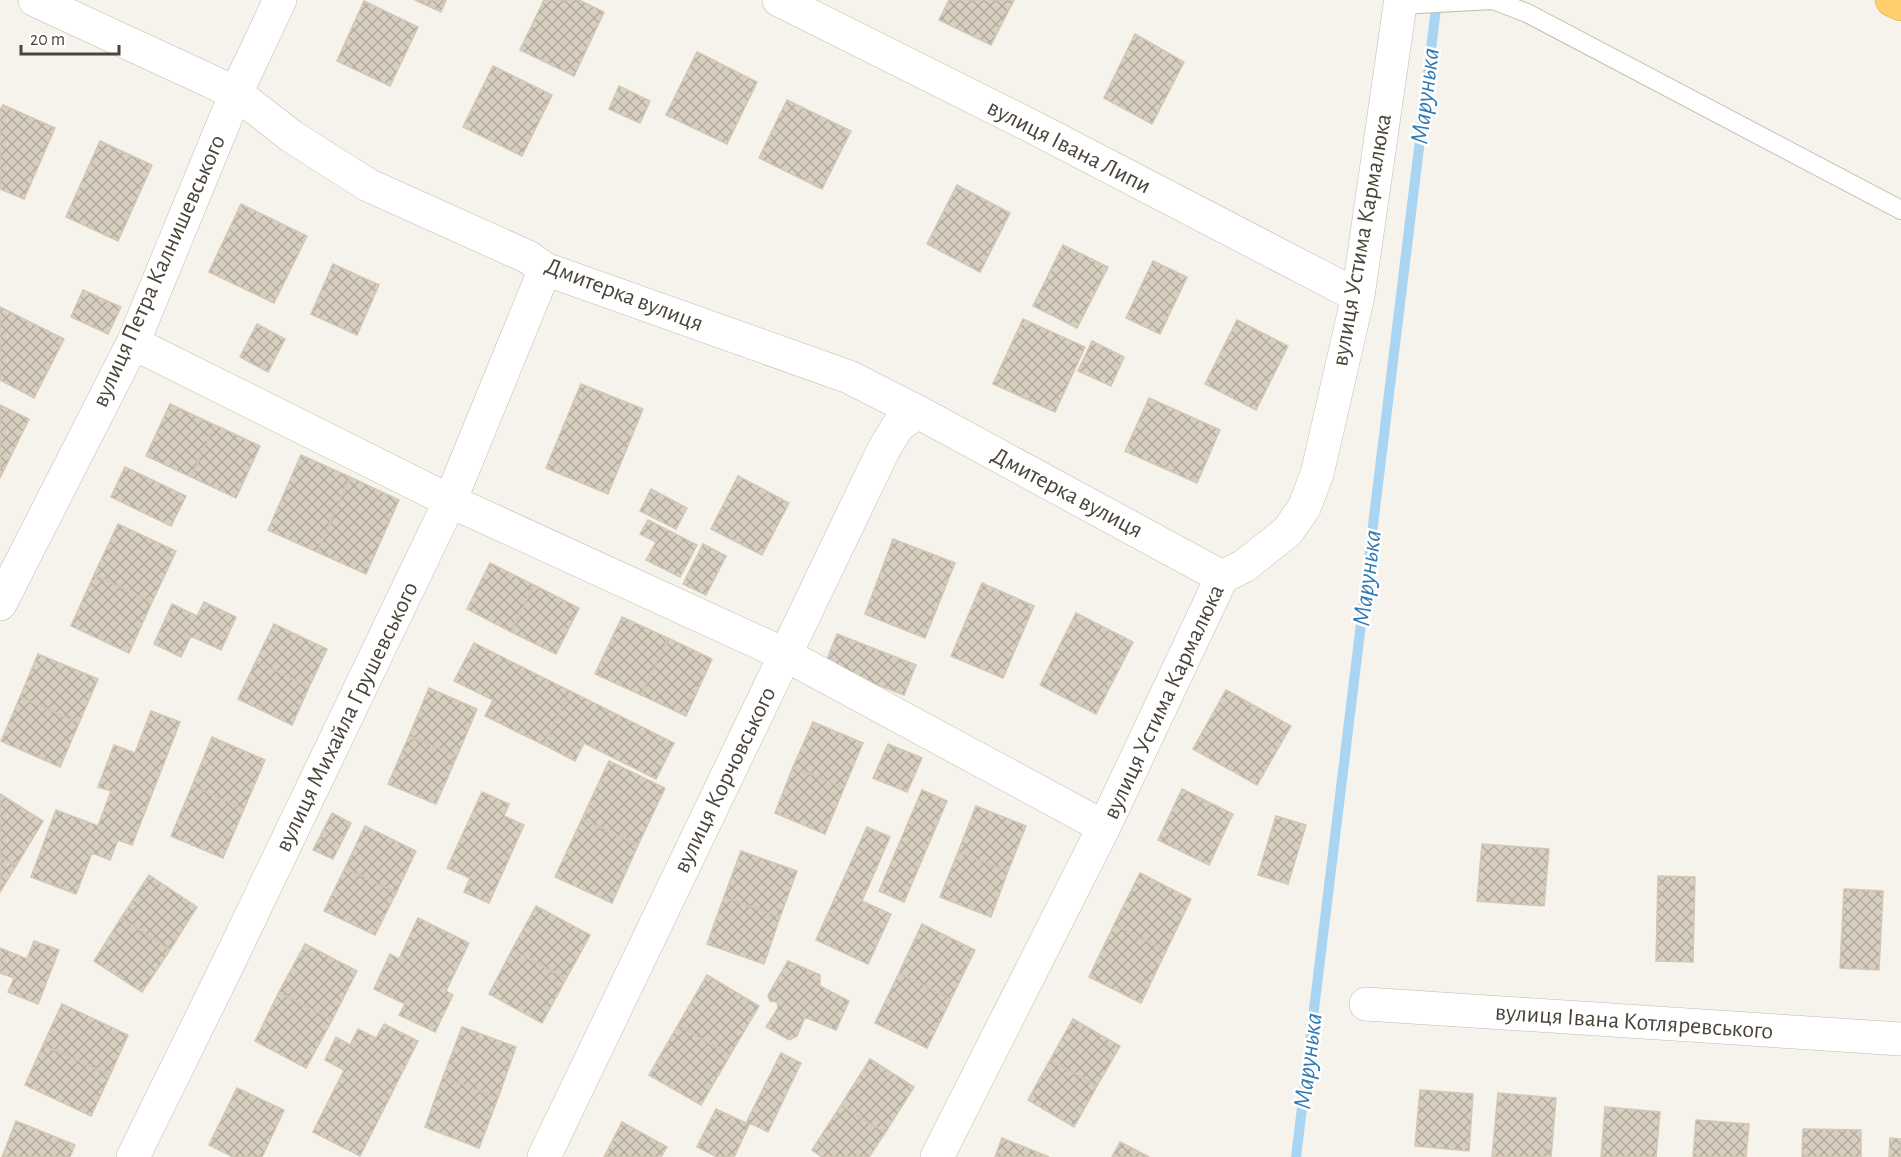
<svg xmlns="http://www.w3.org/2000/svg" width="1901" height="1157" font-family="'Alegreya Sans',sans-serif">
<defs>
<pattern id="building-cross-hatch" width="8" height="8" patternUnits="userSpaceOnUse" patternTransform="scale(1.5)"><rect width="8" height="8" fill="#d8cfc1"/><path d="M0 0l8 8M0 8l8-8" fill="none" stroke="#b1aa9e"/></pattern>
</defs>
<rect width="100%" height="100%" fill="#f6f3ec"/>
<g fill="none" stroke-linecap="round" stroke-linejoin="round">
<path stroke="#a9d4f2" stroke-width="10" d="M1296 1157 1437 0"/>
</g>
<path fill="url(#building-cross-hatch)" stroke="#d3c7b4" stroke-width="1.5" d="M415 0H446L441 12Z
M544 0H579L604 12 574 76 520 50Z
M949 0H1014L991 45 939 20Z
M364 1 418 27 390 86 337 61Z
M1135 34 1184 62 1152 124 1104 98Z
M697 52 757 82 727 144 666 115Z
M493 66 552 95 522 156 463 127Z
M619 86 650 101 640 123 609 109Z
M787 100 851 131 822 189 759 158Z
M3 105 55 128 24 199 0 189V110Z
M100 141 152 165 118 241 66 217Z
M957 185 1010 213 980 272 927 244Z
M241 204 307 236 274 303 209 272Z
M1063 245 1108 267 1077 328 1033 306Z
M1153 261 1187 277 1160 334 1126 318Z
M333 264 379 285 357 335 311 314Z
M83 290 121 307 108 334 71 317Z
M0 307 64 339 34 398 0 380Z
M1023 319 1085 347 1055 412 993 384Z
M1237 320 1288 346 1256 410 1205 384Z
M257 324 285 339 268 372 240 357Z
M1092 341 1124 357 1111 386 1078 371Z
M581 384 643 409 608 494 546 468Z
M1149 398 1220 430 1197 483 1125 451Z
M170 404 215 425 191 477 146 456Z
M0 405 29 419 0 478Z
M215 425 260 446 236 498 191 477Z
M301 455 350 477 317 552 268 530Z
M125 467 186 496 171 526 111 497Z
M738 476 789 503 762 555 711 529Z
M350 477 399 500 366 574 317 552Z
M651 489 687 508 676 529 640 511Z
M648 520 697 545 680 577 646 560 656 542 640 534Z
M118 524 176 551 152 602 94 575Z
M893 539 955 563 925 638 865 614Z
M703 544 726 556 706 595 683 584Z
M490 563 534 585 511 632 467 609Z
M94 575 152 602 129 653 71 626Z
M982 583 1034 606 1003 678 951 656Z
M534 585 579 608 556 654 511 632Z
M204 602 236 617 221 650 191 636 181 657 154 644 172 604 197 616Z
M1076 613 1133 642 1096 714 1040 685Z
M622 617 668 638 641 695 595 674Z
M274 624 327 649 309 687 256 661Z
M837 634 916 665 904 695 825 664Z
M668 638 712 659 686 716 641 695Z
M474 643 570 691 544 745 485 716 493 700 454 681Z
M38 654 98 679 79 723 20 697Z
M256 661 309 687 292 725 238 699Z
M429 688 477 709 457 756 409 736Z
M1226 690 1291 726 1257 785 1193 749Z
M570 691 674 743 656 779 584 743 575 761 544 745Z
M20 697 79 723 60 767 1 741Z
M151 711 180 722 132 845 118 840 110 860 92 853 76 894 31 877 56 810 98 826 111 791 98 787 114 745 135 753Z
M813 722 863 743 844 788 793 767Z
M409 736 457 756 436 804 388 784Z
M212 737 265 760 244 809 192 786Z
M888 744 922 758 907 792 873 778Z
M609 761 665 788 638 845 582 819Z
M793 767 844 788 825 834 775 813Z
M192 786 244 809 223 858 171 836Z
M1182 789 1233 814 1209 865 1158 840Z
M922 790 947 801 904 902 879 891Z
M482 792 509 804 504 816 524 825 489 903 464 892 470 878 447 868Z
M0 794 43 821 16 866 0 856Z
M976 806 1026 826 1008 871 958 852Z
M332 813 351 823 333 859 313 850Z
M1276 816 1306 825 1288 884 1258 875Z
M582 819 638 845 612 903 555 877Z
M365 826 416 851 396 893 345 868Z
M867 827 890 837 862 901 891 914 868 964 816 940Z
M1482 844 1549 849 1544 906 1477 901Z
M741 851 797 871 780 917 724 897Z
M958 852 1008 871 991 917 940 897Z
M0 856 16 866 0 892Z
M345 868 396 893 375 935 324 911Z
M1140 873 1191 899 1166 951 1114 925Z
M149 875 197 907 170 950 121 918Z
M1658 876 1695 877 1693 962 1656 961Z
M1844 889 1883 891 1879 970 1840 968Z
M724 897 780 917 764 964 707 944Z
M536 906 590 935 566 979 512 950Z
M121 918 170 950 142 992 94 961Z
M418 918 469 943 446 991 453 995 435 1032 399 1015 405 1004 374 989 390 954 399 959Z
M922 924 975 950 951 999 899 973Z
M1114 925 1166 951 1141 1003 1089 977Z
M34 941 59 950 38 1004 8 992 14 978 0 973V948L27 959Z
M305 944 357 971 332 1020 279 992Z
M512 950 566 979 542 1023 489 994Z
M788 961 820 975V986L849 1001 836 1030 805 1017 797 1036 789 1040 766 1027 778 1008 777 1002 770 1001 768 995Z
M899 973 951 999 927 1048 875 1023Z
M707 975 759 1006 730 1055 678 1025Z
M279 992 332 1020 306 1068 255 1041Z
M62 1004 128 1035 110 1075 43 1045Z
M1073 1019 1120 1046 1097 1086 1050 1060Z
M384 1024 418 1041 360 1156 313 1132 344 1070 325 1060 336 1037 350 1045 358 1029 376 1038Z
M678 1025 730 1055 701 1105 649 1075Z
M462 1027 516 1047 498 1098 443 1077Z
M43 1045 110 1075 91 1116 25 1085Z
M781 1053 801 1063 768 1132 750 1123 734 1157H717L697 1147 716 1109 746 1123Z
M870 1059 914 1087 885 1133 841 1105Z
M1050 1060 1097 1086 1074 1127 1028 1100Z
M443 1077 498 1098 479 1148 425 1127Z
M237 1088 284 1110 262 1157H233L209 1145Z
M1420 1090 1473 1094 1469 1151 1415 1146Z
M1498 1093 1556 1098 1551 1157H1492Z
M841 1105 885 1133 869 1157H822L812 1150Z
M1605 1107 1660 1112 1656 1157H1601Z
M1696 1120 1749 1124 1746 1157H1693Z
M16 1121 75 1145 70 1157H2Z
M622 1122 667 1147 661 1157H604Z
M1803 1129 1861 1130V1157H1802Z
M1002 1138 1049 1157H995Z
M1890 1138 1901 1139V1157H1889Z
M1120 1142 1149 1157H1112Z"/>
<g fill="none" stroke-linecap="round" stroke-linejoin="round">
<g stroke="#c2bbae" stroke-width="20">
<path id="lane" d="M1400 5 1493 0 1527 13 1901 210"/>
</g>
<g stroke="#c2bbae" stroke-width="34">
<path id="street" d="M35 0 236 93 291 136 368 185 528 257 545 269 849 377 918 412 1222 577
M779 0 1033 127 1358 296
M133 343 450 501 784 654 1104 827
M0 604 133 343 236 93 280 0
M1366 1004 1901 1039
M133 1157 227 966 450 501 545 269
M544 1157 884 449 898 426 918 412
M937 1157 1104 827 1222 577 1244 566 1287 532 1304 508 1317 474 1358 296 1400 5"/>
</g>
<g stroke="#e0a43c" stroke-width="34">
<path id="highway" d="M1892 0 1901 4"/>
</g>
<use href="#lane" stroke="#fff" stroke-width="18"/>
<use href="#street" stroke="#fff" stroke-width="33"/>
<use href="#highway" stroke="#ffcf6e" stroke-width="33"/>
</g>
<g text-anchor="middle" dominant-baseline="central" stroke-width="5" stroke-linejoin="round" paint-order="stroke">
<g font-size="24" fill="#4b4439" stroke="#fff">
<text transform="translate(1069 147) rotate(27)">вулиця Івана Липи</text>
<text transform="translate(1362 240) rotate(-80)">вулиця Устима Кармалюка</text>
<text transform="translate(159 271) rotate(-66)">вулиця Петра Калнишевського</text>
<text transform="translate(624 295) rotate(21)">Дмитерка вулиця</text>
<text transform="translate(1067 493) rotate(28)">Дмитерка вулиця</text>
<text transform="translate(1164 702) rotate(-65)">вулиця Устима Кармалюка</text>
<text transform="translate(347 717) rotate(-64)">вулиця Михайла Грушевського</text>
<text transform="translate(725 780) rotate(-64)">вулиця Корчовського</text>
<text transform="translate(1634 1022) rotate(4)">вулиця Івана Котляревського</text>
</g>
<g font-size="26" font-style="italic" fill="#2e7ab2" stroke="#fff">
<text transform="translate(1425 96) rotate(-83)">Марунька</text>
<text transform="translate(1367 578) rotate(-83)">Марунька</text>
<text transform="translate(1308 1061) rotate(-83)">Марунька</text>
</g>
</g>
<path d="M21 45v9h98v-9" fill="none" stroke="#4b4439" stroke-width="3"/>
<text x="30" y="45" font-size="18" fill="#4b4439" stroke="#ffffff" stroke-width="4.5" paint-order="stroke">20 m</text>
</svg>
